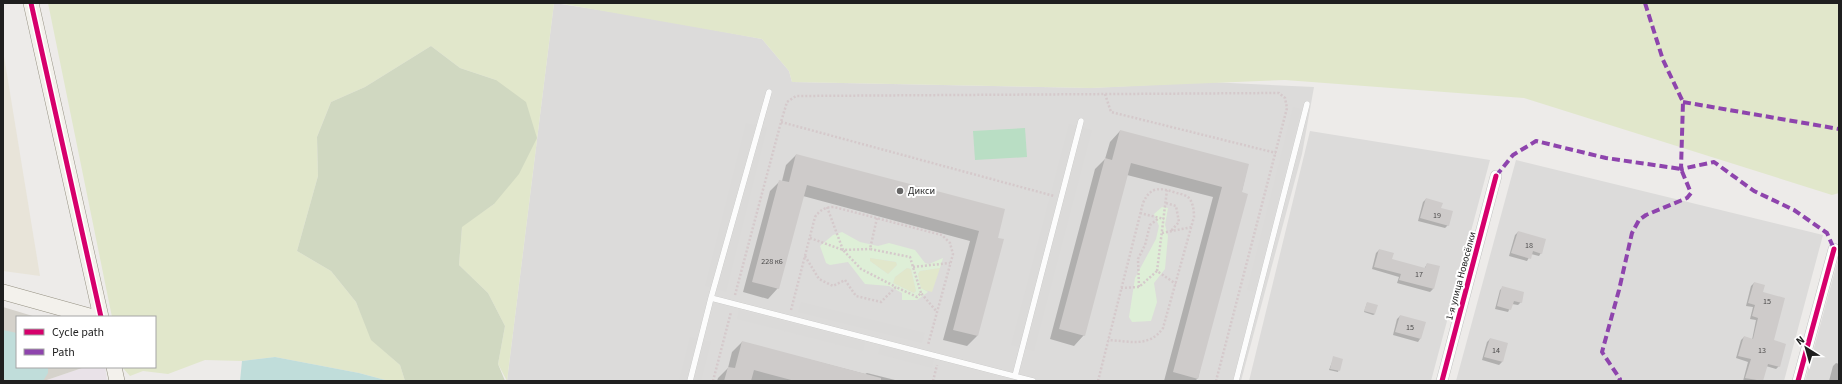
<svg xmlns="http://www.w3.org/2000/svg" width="1842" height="384" font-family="'Source Sans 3',sans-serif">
<rect width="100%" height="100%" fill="#edebe9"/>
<path fill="#dcdbda" d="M554 3 645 17 762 39 789 71 792 82 1091 88 1209 82 1314 87 1302 154 1241 381H507Z
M1310 131 1490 160 1431 381H1249Z
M1516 160 1823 235 1784 381H1456Z
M1839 256V381H1805Z"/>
<path fill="#e9e2e8" d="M85 367H105L107 381H44Z"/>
<path fill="#d5d2cb" d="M3 307 36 317H17V367H85L44 381H3Z"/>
<path fill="#e8e4d9" d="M3 50 40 276 3 271Z"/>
<path fill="#e1e7cb" d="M48 3H554L507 381 498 364 505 326 488 293 459 265 462 226 494 204 496 80 460 68 431 46 365 87 331 102 317 137 318 176 297 251 331 271 356 302 372 340 400 365 405 381H389L359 373 275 357 242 361 205 360 168 374 143 371 130 376 122 367H155V317H112Z
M558 3H1839V193L1832 195 1524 98 1285 80 1091 88 792 82 789 71 762 39Z
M870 258 896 262 897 265 888 274 870 261Z
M907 268 911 269 916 291 914 293 893 283 895 277Z
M940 268 932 292 921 289 918 274 920 271Z"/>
<path fill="#d0d8c1" d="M431 46 460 68 496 80 526 102 537 138 519 174 494 204 462 227 459 265 488 293 505 326 498 364 505 381H405L400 365 371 340 356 302 331 271 297 251 318 176 317 137 331 102 365 87Z"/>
<path fill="#deefd7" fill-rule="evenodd" d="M1162 207 1168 208 1165 225 1168 236 1165 269 1154 283 1157 302 1151 321 1132 322 1129 317 1135 278 1156 239 1159 226 1154 214Z
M842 232 860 242 878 246 889 243 915 250 925 263 929 264 943 258 940 268 920 271 918 274 921 288 928 292 917 300H902V293L889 286 865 284 848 262 830 265 826 263 820 246 833 235ZM870 258 896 262 897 265 888 274 870 261ZM907 268 911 269 916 291 914 293 893 283 895 277Z"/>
<path fill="#b9dec4" d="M1025 128 1027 157 975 160 973 131Z"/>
<path fill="#dbdad9" d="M1293 107 1301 109 1255 292 1247 290Z
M746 123 767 128 726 292 705 286Z
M1069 124 1092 130 1034 351 1011 345Z
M801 302 925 333 922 343 798 312Z
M739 310 865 342 863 351 737 319Z
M690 337 711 342 701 381H679Z
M881 344 934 358 932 368 878 354Z"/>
<path fill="#c0ddda" d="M3 330 17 333V367H48V373L43 381H11L3 379Z
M275 357 359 373 389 381H240L242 361Z"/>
<path fill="#0003" d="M1120 131 1248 165 1198 378 1195 381H1164L1213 197 1127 175 1084 335 1074 346 1050 339 1095 169 1105 159 1110 142Z
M796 155 1004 210 996 238 1003 240 977 336 967 346 943 340 970 241 803 196 778 288 768 299 743 292 770 191 780 181H782L786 165Z
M1426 199 1440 208 1448 225 1445 228 1418 221 1423 202Z
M1518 232 1541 253 1539 256 1531 254 1527 261 1509 256 1515 235Z
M1379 250 1391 260 1424 269 1427 264 1433 289 1430 292 1397 283 1399 277 1372 269 1376 253Z
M1754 283 1762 293 1779 366 1776 369 1766 366 1762 381H1743L1748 362 1736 358 1741 340 1744 337 1752 340 1756 320 1750 319 1753 307 1746 306 1751 286Z
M1503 287 1521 302 1518 305 1512 304 1508 312 1495 309 1500 290Z
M1367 303 1375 314 1373 315 1364 312Z
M1400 316 1425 323 1420 339 1418 342 1393 335 1397 319Z
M1490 339 1507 344 1502 362 1499 365 1482 360 1487 342Z
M742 342 865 374 867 373 899 381H717L718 378 728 368 732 352Z
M1334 357 1342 360 1338 372 1329 370Z
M1836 363 1839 364V381H1829L1833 366Z"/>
<path fill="#cecbca" d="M1120 130 1249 164 1242 192 1248 194 1198 379 1173 372 1222 187 1131 163 1085 336 1059 329 1105 158 1112 160Z
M796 154 1005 209 998 238 1004 239 978 336 953 330 979 231 807 185 779 289 752 282 779 180 789 182Z
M1426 198 1443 203 1441 208 1453 211 1449 226 1420 218Z
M1518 231 1546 239 1542 254 1533 251 1531 259 1511 253Z
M1379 249 1394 253 1392 259 1425 268 1427 263 1440 266 1434 289 1399 280 1401 274 1374 267Z
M1754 282 1765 285 1763 292 1785 298 1774 340 1786 344 1780 367 1768 364 1763 381 1745 378 1751 359 1738 356 1744 336 1753 339 1758 318 1752 316 1755 305 1748 303Z
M1502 286 1524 292 1522 303 1514 301 1511 310 1497 306Z
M1367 302 1378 305 1375 314 1364 311Z
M1400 315 1426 322 1421 339 1395 332Z
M1490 338 1508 343 1503 362 1484 357Z
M742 341 881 378V381H795L754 370 751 381H724L728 367 735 368Z
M1333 356 1343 359 1340 371 1330 369Z"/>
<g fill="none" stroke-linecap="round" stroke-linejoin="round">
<g stroke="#c0c0bf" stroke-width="6">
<path id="lane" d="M711 298 769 92
M1015 376 1081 121
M690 381 711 298 1033 381
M1236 381 1307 104"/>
</g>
<g stroke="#c0c0bf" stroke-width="12">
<path id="street" d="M1442 381 1496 176
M1798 381 1834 249"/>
</g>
<g stroke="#959183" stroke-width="16">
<path id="secondary" d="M31 3 101 317
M3 292 93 317
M114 367 117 381"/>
</g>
<path stroke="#d5c9cb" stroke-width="2.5" stroke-dasharray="2 2" stroke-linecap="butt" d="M1105 94 1111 112 1276 153
M781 122 1054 196
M1166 203 1176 206 1179 222 1171 231
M827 207 843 250 870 249
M1140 213 1164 219
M877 218 870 249 910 257 921 293
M1162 233 1192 227
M810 238 843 250 861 269 896 287
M805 256 819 279 833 286 845 280 856 296 881 302 896 287 917 297 921 293 937 312
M913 267 950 263
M1157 271 1167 190
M1139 287 1138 259 1145 245 1150 225 1159 218
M1121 288 1139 287 1157 271 1176 284
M735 295 781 122 787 102 796 96 1279 93 1285 98 1287 108 1216 381
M791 310 815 217C820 210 825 207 834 207L942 235 950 243 953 254 928 345
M713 381 731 312
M933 381 937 365
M1098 381 1143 203C1151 185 1161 188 1177 193 1181 194 1186 195 1189 198 1193 203 1194 210 1194 217L1163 328C1149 348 1130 341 1108 340"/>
<use href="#lane" stroke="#fcfcfc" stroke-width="5.5"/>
<use href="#street" stroke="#fcfcfc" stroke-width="11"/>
<use href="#secondary" stroke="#f3f1ec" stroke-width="15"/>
<path stroke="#8e44ad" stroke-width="4" stroke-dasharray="8 4" stroke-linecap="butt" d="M1645 3 1663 60 1683 102 1681 169 1714 162 1754 191 1794 210 1827 233 1834 249
M1683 102 1839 129
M1496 176 1513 155 1536 141 1606 158 1681 169 1691 193 1687 198 1646 215 1639 220 1632 233 1619 290 1602 352 1620 379 1619 381"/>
<g stroke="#fff" stroke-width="8">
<path id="cycleway" d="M31 3 101 317
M1442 381 1496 176
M1798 381 1834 249"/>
</g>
<use href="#cycleway" stroke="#d6006c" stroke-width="5"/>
</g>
<circle fill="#676666" stroke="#fff" stroke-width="1.5" cx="900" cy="191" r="4"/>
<g text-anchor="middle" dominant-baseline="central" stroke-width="4" stroke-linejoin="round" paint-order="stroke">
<g font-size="8" fill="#4b4a4a">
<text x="1437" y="215">19</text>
<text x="1529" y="245">18</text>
<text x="772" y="261">228 к6</text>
<text x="1419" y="274">17</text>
<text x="1767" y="301">15</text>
<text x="1410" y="327">15</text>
<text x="1496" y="350">14</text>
<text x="1762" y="350">13</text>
</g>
<g font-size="10" fill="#1f1f1f" stroke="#fff" text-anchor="start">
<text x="908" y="191">Дикси</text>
</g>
<g font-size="10" fill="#1f1f1f" stroke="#fff">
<text transform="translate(1461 276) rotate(-75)">1-я улица Новосёлки</text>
</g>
</g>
<rect width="1842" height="384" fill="none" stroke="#1f1f1f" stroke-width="8"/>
<rect x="16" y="316" width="140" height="52" fill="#ffffff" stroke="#a5a5a5"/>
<rect x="24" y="329" width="20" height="6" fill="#d6006c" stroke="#a5a5a5"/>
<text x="52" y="336" font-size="12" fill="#1f1f1f">Cycle path</text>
<rect x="24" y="349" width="20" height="6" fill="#8e44ad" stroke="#a5a5a5"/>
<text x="52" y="356" font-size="12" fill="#1f1f1f">Path</text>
<g transform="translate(1806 348) rotate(323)" stroke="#ffffff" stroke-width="3" paint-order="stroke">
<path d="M0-3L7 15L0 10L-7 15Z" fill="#1f1f1f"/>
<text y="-6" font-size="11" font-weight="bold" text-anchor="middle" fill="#1f1f1f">N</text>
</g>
</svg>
